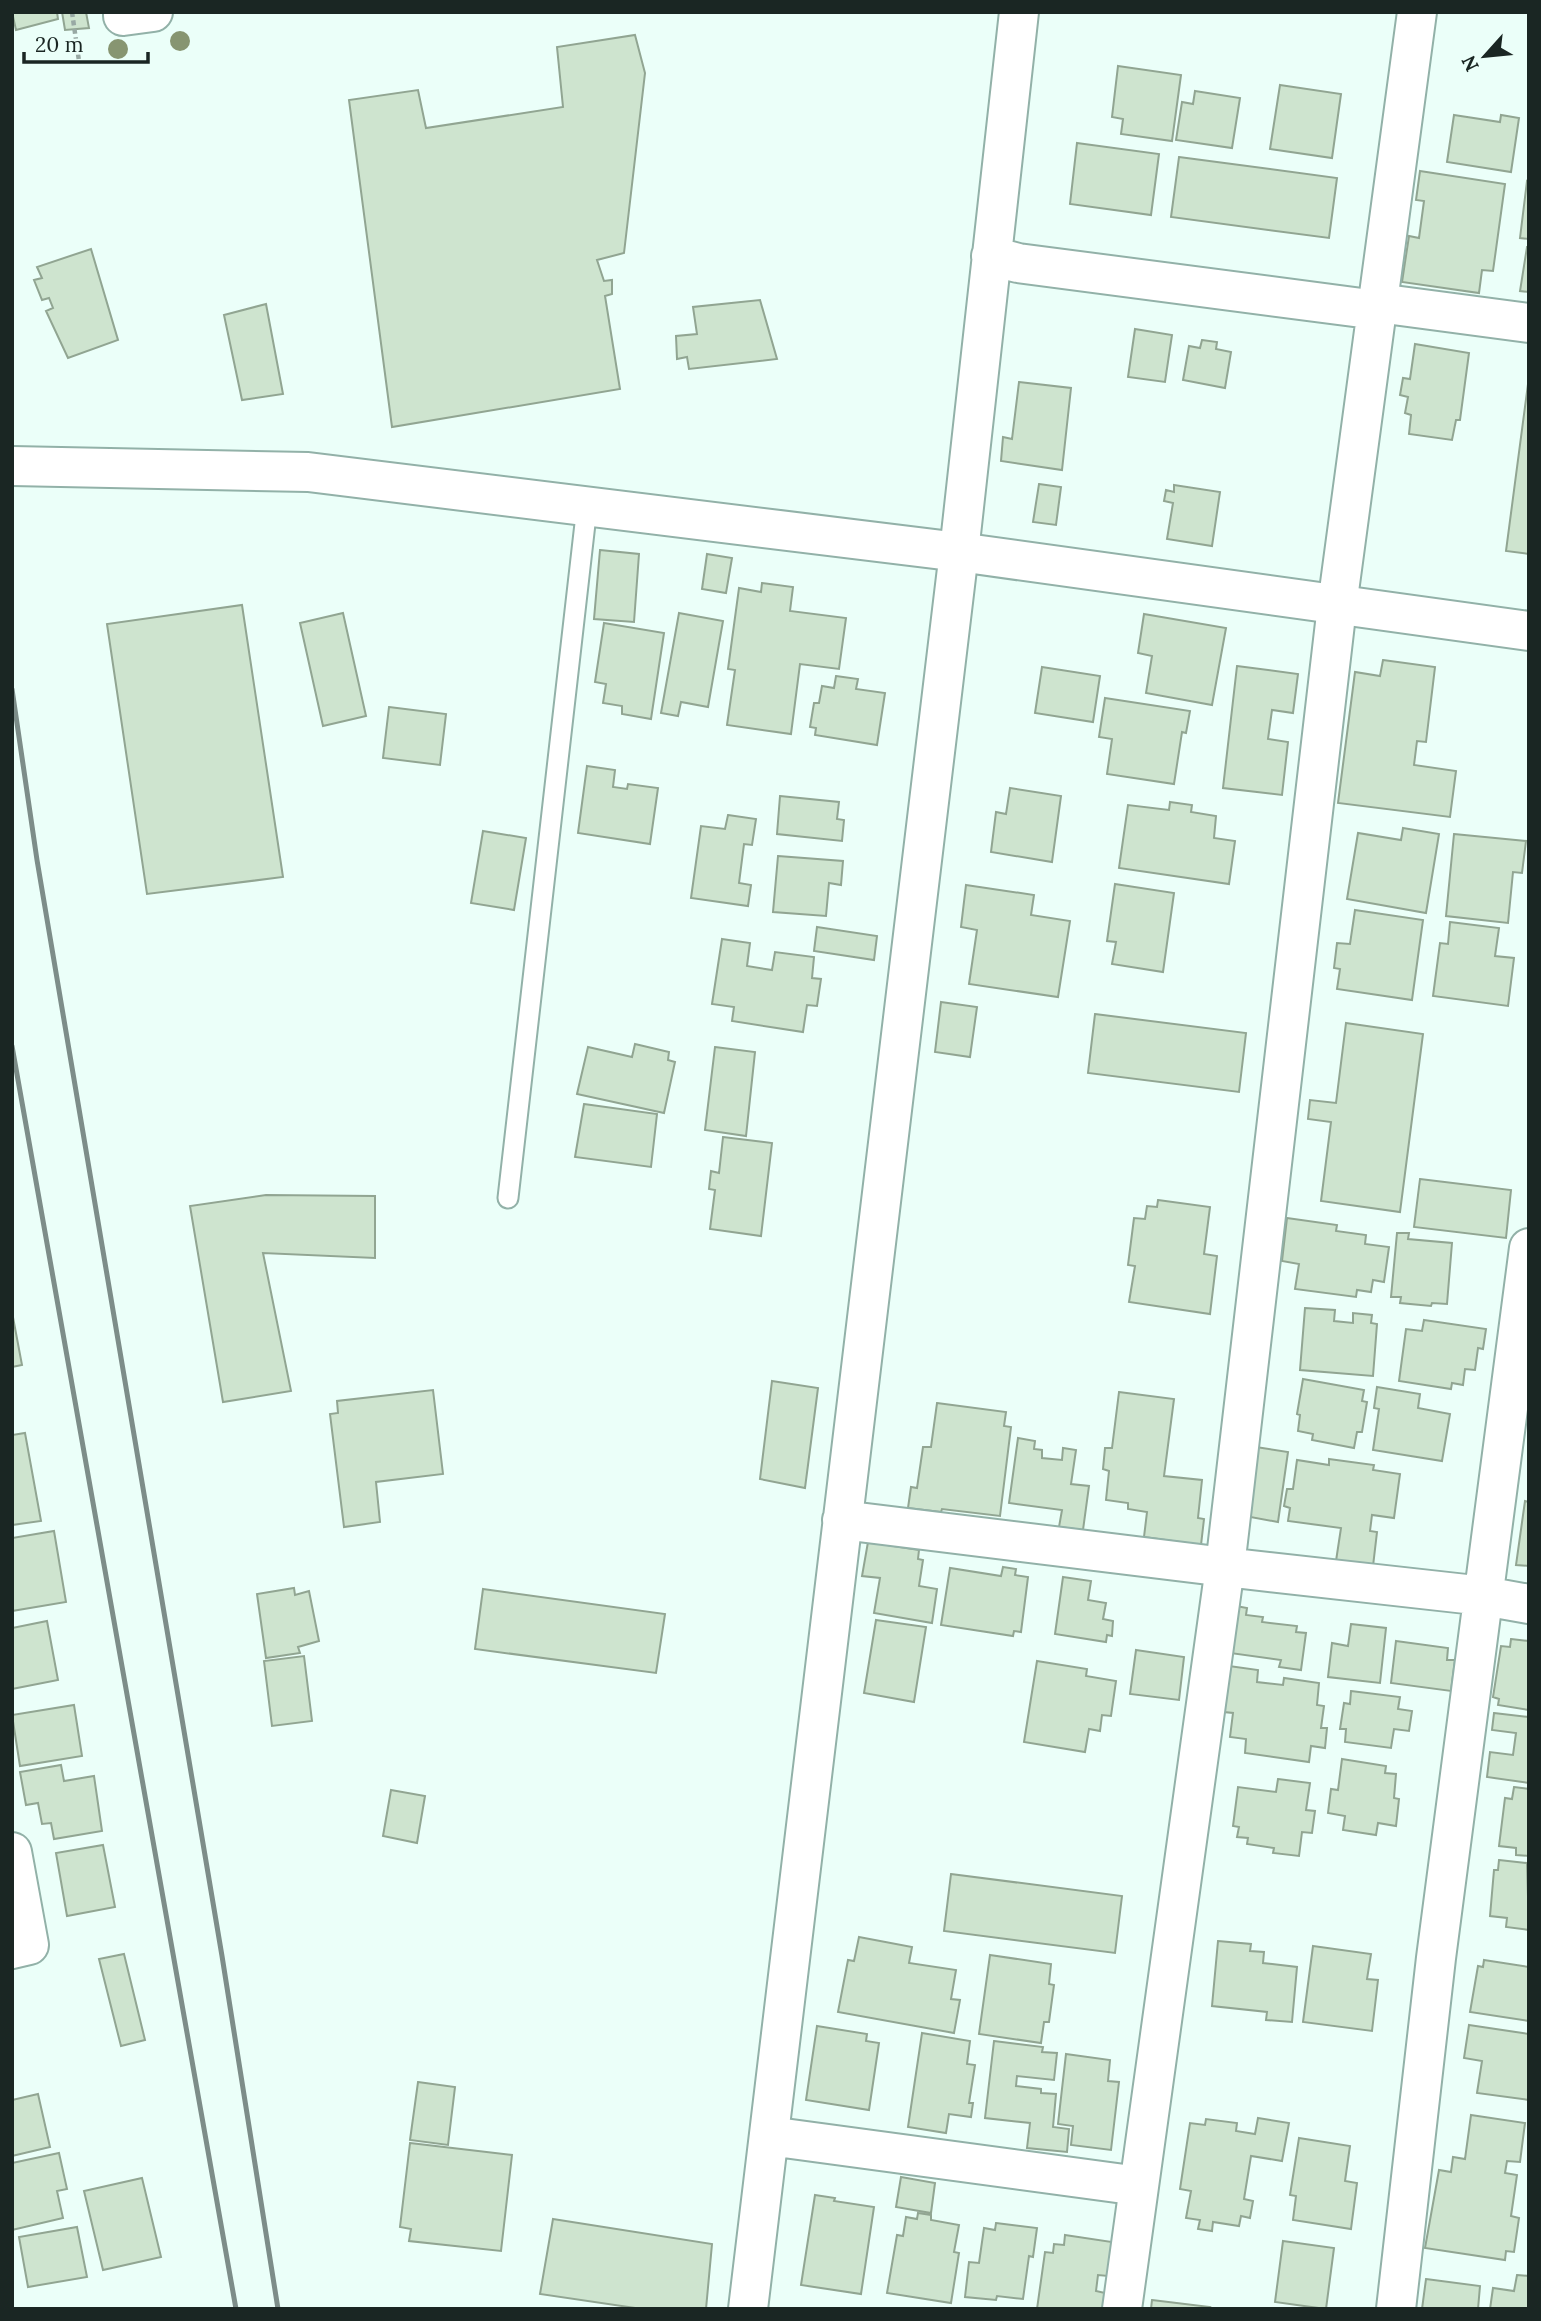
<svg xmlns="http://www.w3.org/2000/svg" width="1541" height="2321" font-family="Lora,serif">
<rect width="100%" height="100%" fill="#ebfff9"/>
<path fill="#cee4cf" stroke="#91a592" stroke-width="2" d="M12 12H57L58 19 16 30Z
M62 12H86L89 28 65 30Z
M635 35 645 73 624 253 597 260 604 281 612 280V294L605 296 620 389 392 427 349 100 418 90 426 128 563 107 557 47Z
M1118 66 1181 75 1172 141 1121 134 1123 119 1112 117Z
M1280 85 1341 94 1332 158 1270 149Z
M1195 91 1240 98 1232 148 1176 140 1182 102 1193 104Z
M1454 115 1500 122 1501 115 1519 118 1511 172 1447 162Z
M1077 143 1159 154 1151 215 1070 204Z
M1179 157 1337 178 1329 238 1171 217Z
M1420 171 1505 184 1493 271 1482 270 1479 293 1402 282 1409 236 1419 238 1424 201 1416 200Z
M1527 181 1529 182V239L1520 238Z
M1527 247H1529V292L1520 291Z
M91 249 118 340 68 358 46 311 53 308 49 298 42 300 34 280 42 278 37 267Z
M760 300 777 359 689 369 687 357 677 359 676 336 697 334 693 307Z
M266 304 283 394 242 400 224 315Z
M1135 329 1172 335 1165 382 1128 377Z
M1202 340 1217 342 1216 349 1231 352 1225 388 1183 380 1189 346 1200 348Z
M1415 344 1469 353 1460 420H1456L1452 440 1409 434 1411 415 1405 413 1408 397 1400 395 1403 378 1410 379Z
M1019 382 1071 388 1062 470 1001 461 1003 437 1012 439Z
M1528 384H1529V554L1506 551Z
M1039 484 1061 487 1056 525 1033 522Z
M1174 485 1220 492 1212 546 1167 539 1173 503 1164 501 1166 490 1174 492Z
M600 550 639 554 634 622 594 619Z
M707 554 732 558 726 593 702 589Z
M762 583 793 587 790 611 846 618 839 669 800 664 791 734 727 725 735 670 728 669 739 588 761 592Z
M242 605 283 877 147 894 107 624Z
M343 613 366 716 323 726 300 623Z
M679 613 723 621 708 707 681 702 678 716 661 713Z
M1144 614 1226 628 1212 705 1146 693 1152 656 1138 653Z
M604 623 664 633 651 719 622 714V706L603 703 606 684 595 682Z
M1383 660 1435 667 1426 742 1417 741 1414 765 1456 771 1450 817 1338 803 1355 672 1380 676Z
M1237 666 1298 674 1293 713 1272 710 1268 739 1288 742 1282 795 1223 788Z
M1042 667 1100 676 1093 722 1035 713Z
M836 676 858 679 856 689 885 693 877 745 815 735 816 728 810 727 814 703H819L822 686 834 688Z
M1105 698 1190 711 1186 733 1182 732 1174 784 1107 774 1112 739 1099 737Z
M389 707 446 714 440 765 383 758Z
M587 766 615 770 613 787 627 789 628 784 658 788 650 844 578 833Z
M1010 788 1061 796 1052 862 991 852 996 812 1006 814Z
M780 796 839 802 837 819 844 820 842 841 777 834Z
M1170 802 1192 805 1191 812 1216 816 1214 838 1235 841 1229 884 1119 868 1128 805 1169 810Z
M728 815 756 819 752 845 744 844 739 883 751 885 748 906 691 898 701 826 725 829Z
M1403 828 1439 834 1426 913 1347 899 1358 833 1401 840Z
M483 831 526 838 514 910 471 903Z
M1454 834 1526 841 1522 873 1513 872 1508 923 1446 916Z
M778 856 843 861 841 885 829 883 826 916 773 912Z
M1115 884 1174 893 1163 972 1112 964 1116 942 1107 941Z
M966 885 1034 895 1031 915 1070 921 1058 997 969 984 977 930 961 927Z
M1355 910 1423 920 1412 1000 1337 989 1340 969 1334 968 1337 943 1350 944Z
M1450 922 1499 928 1495 956 1514 958 1508 1006 1433 996 1440 943 1448 944Z
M817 927 877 936 874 960 814 951Z
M722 939 750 943 747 966 772 970 775 952 814 957 812 978 821 979 817 1006 807 1005 803 1032 732 1021 734 1007 712 1004Z
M941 1002 977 1007 970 1057 935 1052Z
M1095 1014 1246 1033 1239 1092 1088 1073Z
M1346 1023 1423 1034 1400 1212 1321 1201 1331 1122 1308 1119 1310 1100 1336 1103Z
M635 1044 669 1052 668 1060 675 1062 664 1113 577 1094 588 1047 632 1057Z
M715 1047 755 1052 746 1136 705 1130Z
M584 1104 657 1114 651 1167 575 1157Z
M723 1137 772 1143 761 1236 710 1229 715 1190 709 1189 711 1171 719 1173Z
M1420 1179 1511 1190 1506 1238 1414 1227Z
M266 1195 375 1196V1258L263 1253 291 1391 223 1402 190 1206Z
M1158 1200 1210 1207 1204 1254 1217 1256 1210 1314 1129 1302 1135 1266 1128 1265 1134 1218 1145 1219 1147 1206 1157 1207Z
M1287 1218 1337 1225 1336 1231 1366 1235 1365 1244 1389 1247 1384 1282 1373 1280 1371 1292 1357 1290 1356 1297 1295 1289 1299 1264 1282 1261Z
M1397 1233H1409L1408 1239 1452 1243 1447 1304 1432 1303 1431 1306 1400 1303 1401 1297H1391Z
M1305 1308 1335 1310 1334 1321 1353 1323V1313L1372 1315 1371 1323 1377 1324 1373 1376 1300 1370Z
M12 1312 22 1365 12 1367Z
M1424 1320 1486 1329 1483 1349 1478 1348 1475 1370 1465 1369 1463 1385 1452 1383 1451 1389 1399 1381 1406 1329 1422 1331Z
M1303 1379 1364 1390 1362 1401 1367 1402 1362 1432H1357L1354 1448 1312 1440 1313 1434 1298 1431 1300 1415 1297 1414Z
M772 1381 818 1388 805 1488 760 1479Z
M1377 1387 1420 1394 1418 1408 1450 1414 1442 1461 1373 1450 1379 1409 1374 1408Z
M433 1390 443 1474 376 1482 380 1522 344 1527 330 1414 338 1413 337 1401Z
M1119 1392 1174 1399 1164 1476 1202 1480 1198 1518 1204 1519 1201 1545 1144 1537 1147 1512 1128 1509V1503L1106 1500 1109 1471 1103 1469 1105 1448H1112Z
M937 1403 1006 1412 1004 1426 1011 1427 1000 1516 942 1509 941 1512 908 1508 911 1487 917 1488 923 1447H931Z
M25 1433 41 1521 12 1525V1435Z
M1018 1438 1035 1441 1034 1449 1042 1450V1458L1062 1460 1063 1448 1076 1450 1071 1484 1089 1486 1083 1530 1059 1527 1062 1510 1009 1503Z
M1256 1447 1288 1452 1278 1522 1245 1516Z
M1329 1459 1374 1465 1373 1470 1400 1474 1394 1518 1372 1515 1370 1531 1377 1532 1373 1566 1336 1561 1341 1528 1288 1521 1290 1508 1284 1506 1287 1489H1293L1297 1460 1329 1465Z
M1525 1501 1529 1502V1566L1516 1565Z
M54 1531 66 1602 12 1611V1538Z
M868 1542 919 1550 918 1559 923 1560 919 1586 937 1589 932 1623 874 1613 880 1578 862 1576Z
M1003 1567 1016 1569 1015 1575 1028 1577 1021 1632 1014 1631 1013 1636 941 1625 950 1568 1001 1576Z
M1063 1577 1091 1581 1088 1600 1106 1603 1103 1619 1113 1621 1112 1636 1107 1635 1106 1642 1055 1634Z
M294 1588 295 1595 309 1591 319 1641 298 1647 300 1653 266 1658 257 1594Z
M483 1589 665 1614 656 1673 475 1649Z
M1236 1606 1247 1608 1246 1615 1263 1617 1262 1622 1297 1626 1296 1632 1306 1633 1301 1670 1279 1667 1281 1660 1230 1653Z
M876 1620 926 1627 914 1702 864 1693Z
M47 1621 58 1680 12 1689V1628Z
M1351 1624 1386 1628 1380 1683 1328 1677 1332 1643 1348 1646Z
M1511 1639 1529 1641V1710L1498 1705 1499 1699 1493 1697 1501 1646 1510 1647Z
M1396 1641 1448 1648 1447 1660H1455L1451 1691 1391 1683Z
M1136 1650 1184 1657 1179 1700 1130 1694Z
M304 1656 312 1721 272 1726 264 1661Z
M1037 1661 1087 1669 1086 1676 1116 1681 1111 1716 1102 1715 1100 1731 1089 1729 1085 1752 1024 1742Z
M1229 1666 1258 1670 1257 1682 1283 1685 1284 1678 1319 1683 1317 1705 1324 1706 1321 1728H1327L1325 1748 1311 1746 1309 1762 1245 1753 1246 1739 1230 1737 1233 1713 1224 1712Z
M1351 1691 1400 1697 1398 1709 1412 1711 1409 1731 1394 1729 1391 1748 1345 1742 1346 1729H1340L1344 1703 1350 1704Z
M74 1705 82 1756 20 1766 12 1715Z
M1494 1713 1529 1717V1783L1487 1777 1490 1752 1513 1755 1516 1733 1492 1730Z
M1342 1759 1386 1766 1385 1773 1396 1774 1394 1798 1399 1799 1396 1826 1378 1823 1376 1835 1343 1830 1345 1816 1328 1813 1331 1789 1338 1790Z
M61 1765 64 1781 94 1776 102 1831 54 1839 51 1823 42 1824 38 1803 26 1805 20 1772Z
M1278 1779 1310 1783 1306 1810 1315 1811 1312 1833 1302 1832 1299 1856 1273 1853 1274 1848 1247 1844 1248 1838 1237 1837 1239 1827 1233 1826 1238 1787 1276 1792Z
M1514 1787 1529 1789V1856L1516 1855V1848L1499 1846 1505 1798 1512 1799Z
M391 1790 425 1796 417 1843 383 1836Z
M103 1845 115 1907 67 1916 56 1853Z
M1499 1860 1527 1863 1529 1930 1506 1927 1507 1918 1490 1916 1494 1870H1498Z
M951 1874 1122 1896 1115 1953 944 1931Z
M859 1937 912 1947 909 1963 956 1970 951 1999 960 2000 954 2033 838 2012 848 1960 854 1961Z
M1218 1941 1251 1944 1250 1951 1264 1952 1263 1963 1297 1967 1292 2022 1266 2020 1267 2012 1212 2006Z
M1313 1946 1371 1954 1367 1979 1378 1980 1372 2031 1303 2022Z
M124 1954 145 2040 121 2046 99 1959Z
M990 1955 1051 1964 1049 1984 1054 1985 1049 2022H1044L1041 2043 979 2034Z
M1484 1960 1529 1967V2021L1470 2012 1478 1966 1483 1967Z
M1469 2025 1529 2034V2100L1477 2093 1482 2061 1464 2058Z
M817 2026 867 2034 866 2041 879 2043 869 2110 806 2100Z
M922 2033 970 2041 967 2064 975 2065 969 2103H973L971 2117 949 2114 946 2133 908 2127Z
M994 2041 1043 2047 1042 2052 1057 2053 1054 2080 1017 2076 1016 2086 1041 2089V2093L1056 2094 1053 2127 1069 2129 1067 2152 1027 2148 1030 2123 985 2118Z
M1066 2054 1110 2060 1108 2081 1119 2082 1111 2150 1071 2145 1073 2126 1058 2124Z
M418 2082 455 2087 448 2145 410 2140Z
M38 2094 50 2147 12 2156V2100Z
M1471 2115 1525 2123 1520 2162 1507 2161 1505 2173 1517 2175 1511 2216 1519 2218 1514 2252 1506 2251 1505 2260 1425 2248 1439 2170 1451 2172 1453 2157 1465 2159Z
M1258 2118 1289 2123 1282 2161 1251 2156 1244 2199 1253 2201 1250 2218 1241 2216 1239 2226 1213 2222 1212 2231 1198 2229 1200 2220 1186 2218 1191 2191 1180 2189 1190 2123 1205 2125 1206 2119 1237 2123 1236 2131 1255 2134Z
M1299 2138 1350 2146 1345 2181 1357 2183 1351 2229 1293 2220 1296 2196 1290 2195Z
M410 2143 512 2155 501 2251 409 2241 411 2229 400 2227Z
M59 2153 67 2189 57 2191 63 2218 12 2230V2163Z
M901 2177 935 2183 931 2213 896 2207Z
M142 2178 161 2257 103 2270 84 2191Z
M815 2195 835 2198 834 2201 874 2207 861 2294 801 2285Z
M918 2213 931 2215V2220L959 2225 954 2252 959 2253 951 2303 887 2293 897 2235 903 2236 906 2217 917 2219Z
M553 2219 712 2244 706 2309H642L540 2294Z
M996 2223 1037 2228 1033 2257 1029 2256 1023 2299 997 2296 996 2300 965 2297 969 2262 979 2263 984 2228 995 2230Z
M77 2227 87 2277 28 2287 19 2237Z
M1065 2235 1112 2242 1108 2276 1098 2275 1096 2291 1105 2293 1103 2309H1037L1045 2252 1053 2253 1054 2244 1064 2245Z
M1283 2241 1334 2248 1326 2309 1275 2302Z
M1517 2275 1529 2276V2309H1490L1493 2288 1514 2291Z
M1426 2279 1480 2286 1478 2309H1422Z
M1152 2300 1210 2307 1209 2309H1151Z"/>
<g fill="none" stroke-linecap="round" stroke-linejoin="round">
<g stroke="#92b1a8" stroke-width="23">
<path id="service" d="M508 1198 587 506"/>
</g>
<g stroke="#92b1a8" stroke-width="42">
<path id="minor" d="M991 256 1018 263 1377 310
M1378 303 1529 323
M842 1520 1225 1567 1484 1596 1529 1604
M12 1852 29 1945 12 1949
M769 2136 1139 2186
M748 2309 959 552 1019 12
M1122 2309 1225 1567 1337 606 1417 12
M1396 2309 1436 1958 1529 1248"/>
</g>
<g stroke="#92b1a8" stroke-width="42">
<path id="tertiary" d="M123 12V16L153 12
M12 466 308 472 959 552 1529 631"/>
</g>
<path stroke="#98a9a4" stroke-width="4.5" stroke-dasharray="5 3.5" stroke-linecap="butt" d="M72 12 79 61"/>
<use href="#service" stroke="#fff" stroke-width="19"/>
<use href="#minor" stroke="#fff" stroke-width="38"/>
<use href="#tertiary" stroke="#fff" stroke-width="38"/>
<path stroke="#7d8d89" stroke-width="5" d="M12 689 37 860 222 1956 278 2309
M12 1046 236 2309"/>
</g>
<g fill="#879571">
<circle cx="180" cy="41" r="10"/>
<circle cx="118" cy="49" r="10"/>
</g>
<rect width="1541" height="2321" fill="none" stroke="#1a2623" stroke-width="28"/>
<g transform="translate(1485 56) rotate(243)" stroke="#ebfff9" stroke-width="5" paint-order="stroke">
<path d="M0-5L12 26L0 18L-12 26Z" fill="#1a2623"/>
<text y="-10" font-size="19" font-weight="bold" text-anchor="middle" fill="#1a2623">N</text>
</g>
<path d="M24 52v10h124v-10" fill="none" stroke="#1a2623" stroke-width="3.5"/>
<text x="35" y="52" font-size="21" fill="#1a2623" stroke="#ebfff9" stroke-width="5" paint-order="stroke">20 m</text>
</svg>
